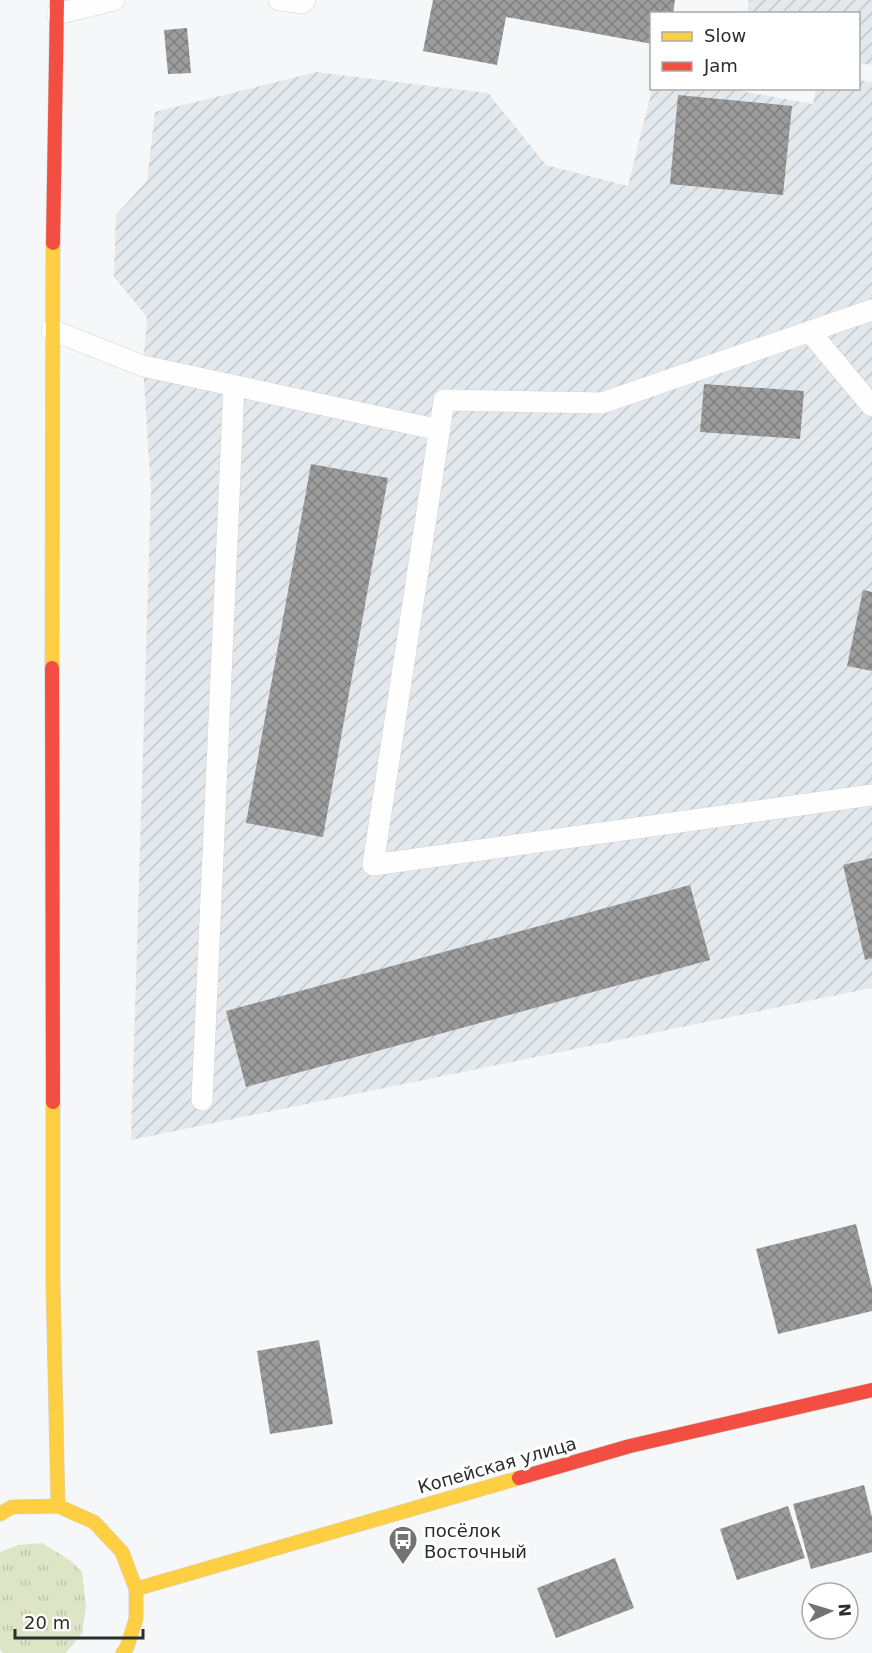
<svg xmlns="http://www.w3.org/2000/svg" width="872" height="1653" font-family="'DejaVu Sans',sans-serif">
<defs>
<pattern id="industrial-furrows" width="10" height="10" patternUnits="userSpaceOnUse" patternTransform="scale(1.5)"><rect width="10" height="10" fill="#e3e8ed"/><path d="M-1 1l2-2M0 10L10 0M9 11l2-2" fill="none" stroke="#c3c7cc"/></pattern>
<pattern id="grass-tufts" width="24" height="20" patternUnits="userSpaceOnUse" patternTransform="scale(1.5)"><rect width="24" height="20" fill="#dee5c6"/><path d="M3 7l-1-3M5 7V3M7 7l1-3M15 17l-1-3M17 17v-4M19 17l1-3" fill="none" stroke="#bfc5aa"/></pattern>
<pattern id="building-cross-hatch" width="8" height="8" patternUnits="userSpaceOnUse" patternTransform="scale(1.5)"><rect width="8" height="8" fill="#9c9c9c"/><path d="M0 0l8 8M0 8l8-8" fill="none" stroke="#7f7f80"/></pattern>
</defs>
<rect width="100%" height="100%" fill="#f6f7f8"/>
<path fill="url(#industrial-furrows)" d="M749 0H872V65L859 63 858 14 747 13Z
M316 72 488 93 546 165 628 186 652 89H730L813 104 816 89 858 88 859 80 872 82V988L131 1140 151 491 143 367 147 317 114 277 116 215 147 181 155 112Z"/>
<path fill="url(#grass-tufts)" d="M42 1543 71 1561 82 1572 86 1607 82 1633 66 1653H3L0 1650V1552L18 1545Z"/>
<path fill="url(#building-cross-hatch)" d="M433 0H675L673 14H652V44L506 17 497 65 423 51Z
M187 28 191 73 168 74 164 30Z
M678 95 792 106 783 195 670 184Z
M704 384 804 391 800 439 700 432Z
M311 464 388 478 323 837 246 823Z
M863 590 872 592V671L847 666Z
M872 858V958L865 960 843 865Z
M690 885 710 960 246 1087 226 1011Z
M856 1224 872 1288V1311L778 1334 756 1249Z
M319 1340 333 1424 270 1434 257 1351Z
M864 1485 872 1517V1552L811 1569 793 1504Z
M788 1506 805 1558 737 1580 720 1529Z
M615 1558 634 1608 556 1638 537 1588Z"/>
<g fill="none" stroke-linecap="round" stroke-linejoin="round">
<g stroke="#d2d3d4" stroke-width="22">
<path id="lane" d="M279 0 302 3 305 0
M57 14 114 0
M872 310 602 403 444 400 373 865 872 795
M52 330 143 366 440 430
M810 332 872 406
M202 1100 234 386"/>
</g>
<g stroke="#d2d3d4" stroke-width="15">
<path id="slow" d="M52 668 53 243
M53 1102V1283L58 1506
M0 1514 12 1507 58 1506 94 1522 122 1552 136 1589V1619L127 1647 123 1653
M136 1589 519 1478"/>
</g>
<g stroke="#d2d3d4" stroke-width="15">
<path id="jam" d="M53 243 57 0
M52 668 53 1102
M519 1478 630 1446 872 1390"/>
</g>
<use href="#lane" stroke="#fefefe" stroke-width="21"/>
<use href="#slow" stroke="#ffcf43" stroke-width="14"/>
<use href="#jam" stroke="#f24e42" stroke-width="14"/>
</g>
<defs>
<g id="bus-pin" transform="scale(1.5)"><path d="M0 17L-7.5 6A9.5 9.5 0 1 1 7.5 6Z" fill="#737374" stroke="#fff"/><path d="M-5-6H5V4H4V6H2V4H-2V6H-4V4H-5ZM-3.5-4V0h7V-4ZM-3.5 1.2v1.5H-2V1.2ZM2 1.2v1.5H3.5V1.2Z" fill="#fff"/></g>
</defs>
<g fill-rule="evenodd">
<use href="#bus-pin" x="403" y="1540"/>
</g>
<g text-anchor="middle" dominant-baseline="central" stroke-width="6" stroke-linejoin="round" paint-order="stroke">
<g font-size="18" fill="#2c2c2d" stroke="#fff">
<text transform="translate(497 1465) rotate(-16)">Копейская улица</text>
</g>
<g font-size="18" fill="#2c2c2d" stroke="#fff" text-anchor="start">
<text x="424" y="1530">посёлок<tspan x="424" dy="21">Восточный</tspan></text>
</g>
</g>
<rect x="650" y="12" width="210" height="78" fill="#ffffff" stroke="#ababab" stroke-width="1.5"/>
<rect x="662" y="32" width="30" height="9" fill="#ffcf43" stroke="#ababab" stroke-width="1.5"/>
<text x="704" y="42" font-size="18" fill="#2c2c2d">Slow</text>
<rect x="662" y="62" width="30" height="9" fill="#f24e42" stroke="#ababab" stroke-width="1.5"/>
<text x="704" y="72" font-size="18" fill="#2c2c2d">Jam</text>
<g transform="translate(830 1611) rotate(86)"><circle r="28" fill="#ffffff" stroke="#ababab" stroke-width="1.5"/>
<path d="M0-4.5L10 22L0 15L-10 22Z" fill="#737374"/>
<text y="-9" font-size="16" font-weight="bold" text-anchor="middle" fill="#2c2c2d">N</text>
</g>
<path d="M15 1629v9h128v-9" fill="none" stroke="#2c2c2d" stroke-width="3"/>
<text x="24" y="1629" font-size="18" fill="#2c2c2d" stroke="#ffffff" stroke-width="4.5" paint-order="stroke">20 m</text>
</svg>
